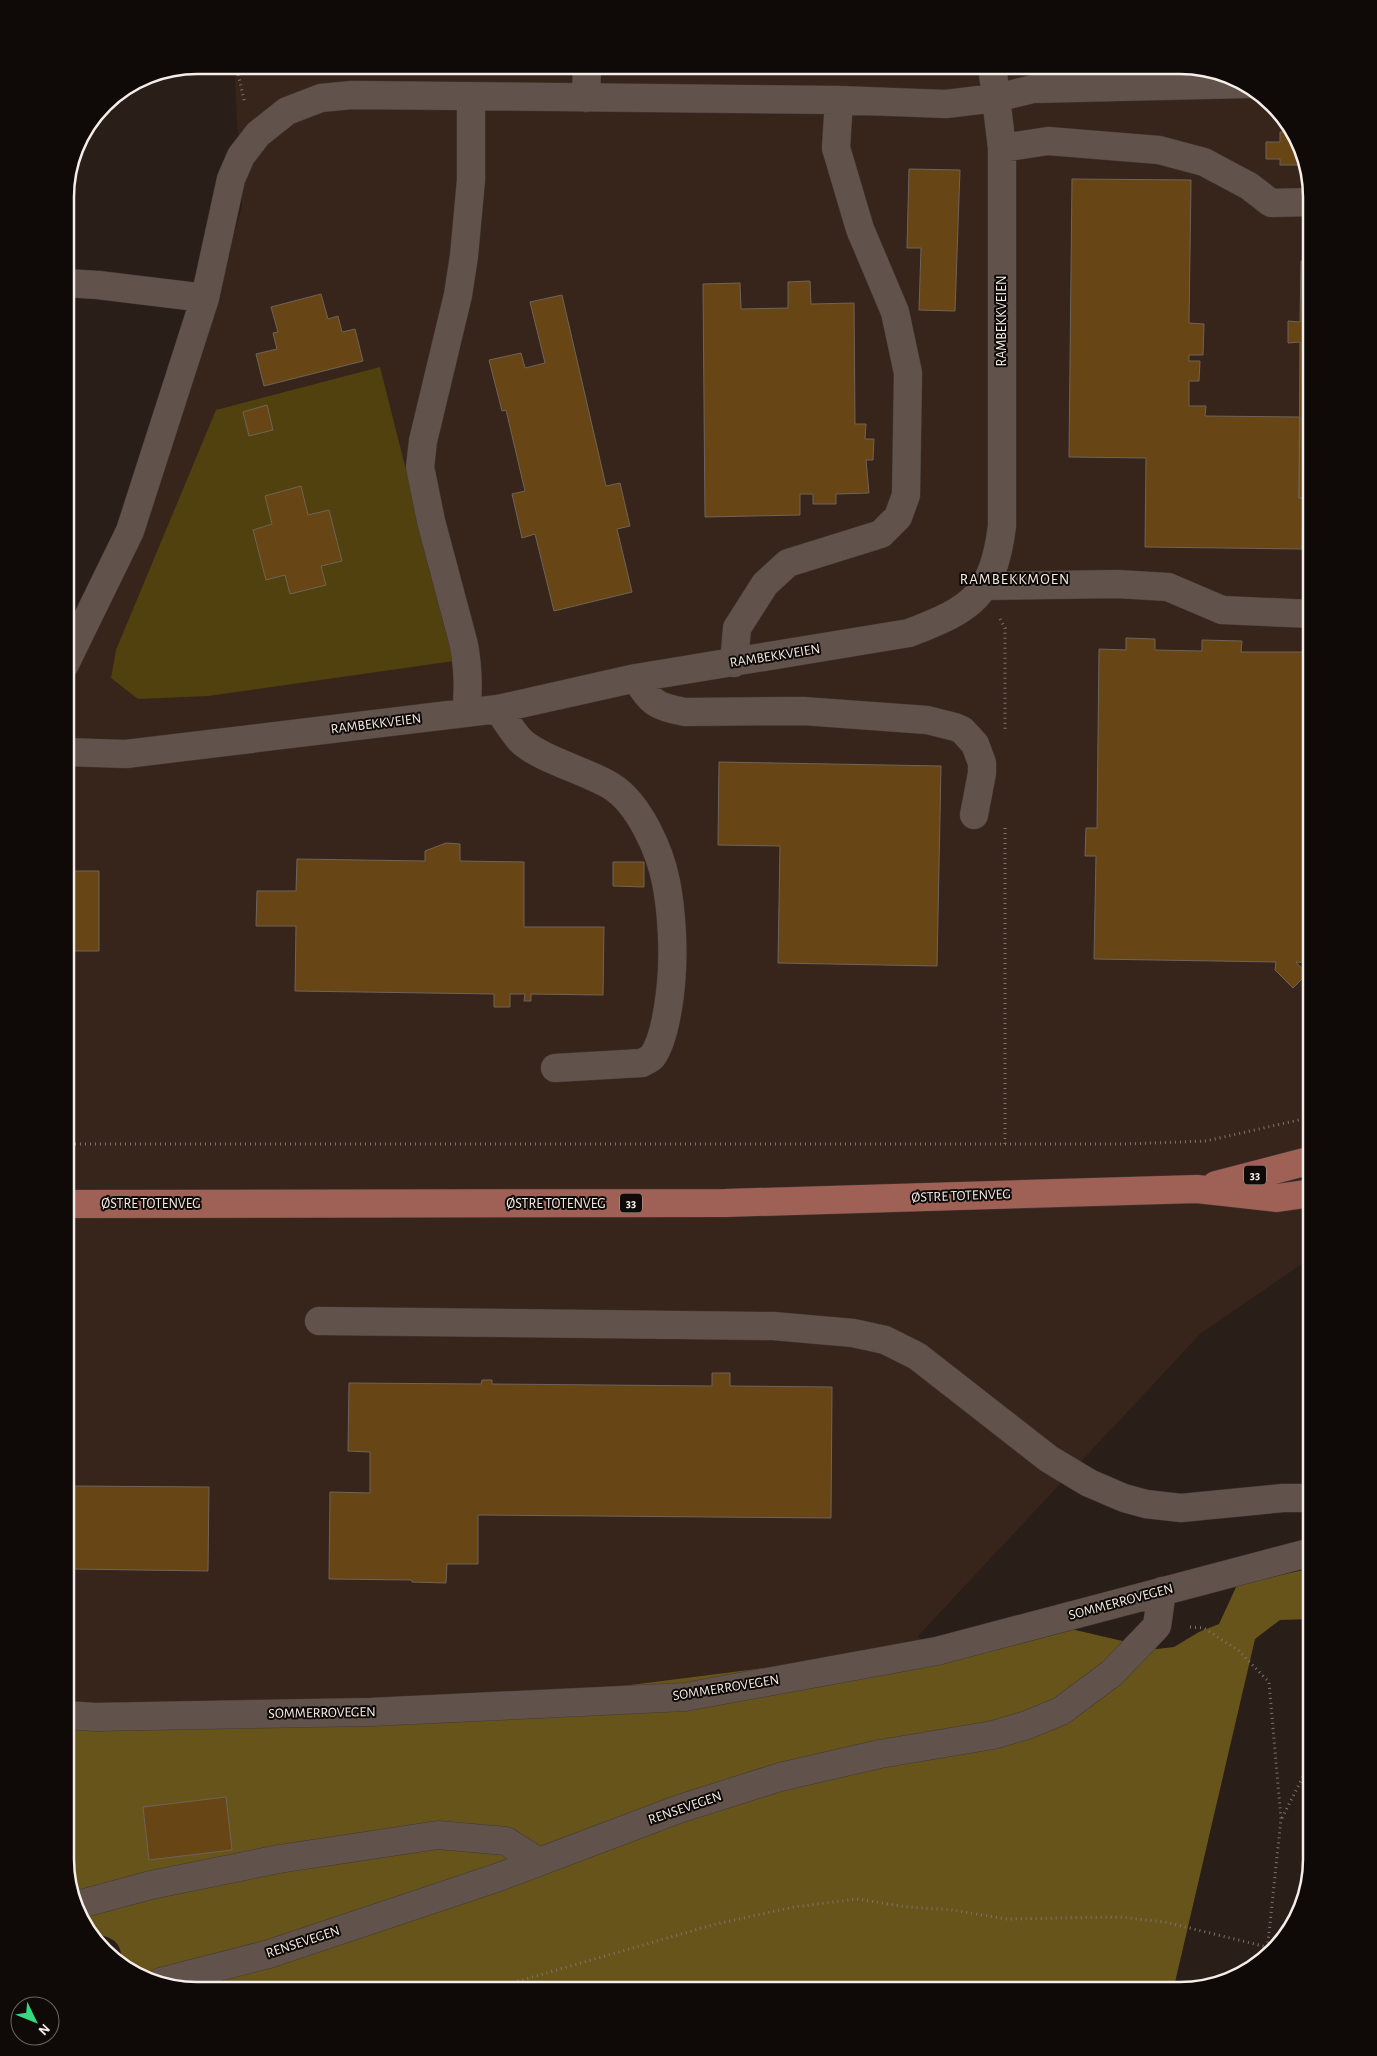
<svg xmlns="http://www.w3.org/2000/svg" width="1377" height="2056" font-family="'Alegreya Sans',sans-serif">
<rect width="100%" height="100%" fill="#2a1e18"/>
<path fill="#37251c" d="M234 65H1189L1246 83 1294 131 1312 197V1257L1201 1333 918 1636 929 1647 347 1721 65 1706V1390L71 1354 70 1321 65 1302V657L138 545 242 207Z"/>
<path fill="#50410e" d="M380 367 454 661 208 696 138 699 111 678 116 650 216 410Z"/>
<path fill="#66541a" d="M65 1302C71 1323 76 1370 65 1390Z
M1312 1568V1619L1280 1620 1255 1639 1173 1991H188L131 1973C114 1956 131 1938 92 1934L83 1925 65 1859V1706L347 1721 1071 1629 1157 1649 1174 1647 1199 1632 1219 1624 1237 1585Z"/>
<path fill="#684515" stroke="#6e6459" d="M1295 131 1303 165H1280V159H1266V142H1280V132Z
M909 169 960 170 955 311 919 310 921 248H907Z
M1072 179 1191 180 1189 323 1204 324 1203 355H1189V361H1200L1199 381H1189V406H1206L1205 416 1300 417 1299 498H1303L1302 549 1145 547 1146 458 1069 457Z
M1301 261H1312V498H1299L1300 342 1288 343V321L1300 322Z
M810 281 811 304 854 303 855 424H866L865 439H874L873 460H866L869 493 836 494V504H813V494H800V515L705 517 703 284 740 283 741 309 788 308V282Z
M321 294 328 319 338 316 342 332 355 329 363 361 264 386 256 354 277 349 273 333 278 332 271 307Z
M562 295 606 486 620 483 630 526 617 529 632 592 554 611 535 534 522 538 512 494 525 491 506 410 502 411 489 360 521 353 525 368 545 363 530 302Z
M267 405 273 430 249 436 243 412Z
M301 486 308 515 329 510 342 561 321 566 326 585 290 594 285 575 266 580 253 530 272 524 265 496Z
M1126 638 1155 639V650L1202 651V640L1242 641 1241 652H1305V642H1312V963L1296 962 1307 974 1293 988 1275 970 1276 962 1094 959 1096 856H1085L1086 828H1097L1099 649 1126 650Z
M719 762 941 766 937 966 778 963 780 846 718 845Z
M446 843 460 844V861L524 862V927H604L603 995 531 994V1001H524L525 994H510V1007H494V994L295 991 296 926H256L257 891H296L297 859 425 861V851Z
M613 862H644V887L613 886Z
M67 871H99V951H66Z
M712 1373H730V1386L832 1387 831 1518 478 1515V1564H447L446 1583 412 1582V1580L329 1579 330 1492 370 1493V1452L348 1451 349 1383 481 1384 482 1380H492V1384L712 1386Z
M73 1486 209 1487 208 1571 72 1569Z
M226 1797 232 1850 149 1860 143 1807Z"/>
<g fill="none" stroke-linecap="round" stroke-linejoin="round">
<g stroke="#443a36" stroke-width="29">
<path id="minor" d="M586 98 587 65
M1002 148 1048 141 1159 150 1204 162 1249 186 1271 203 1312 202
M65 283 98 285 205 298
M985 586 1117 584 1168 587 1222 610 1312 614
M734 663 737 628 765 584 788 563 881 534 898 517 906 495 908 373 895 312 860 229 836 148 839 100
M65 664 130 531 205 298 231 179 241 156 258 134 287 111 321 98 352 95 839 100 946 104 996 98 1033 89 1247 84
M636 678C650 703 657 707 685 712L803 711 927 720 955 727 962 730 975 744 982 763V773L974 815
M498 709C505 719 512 731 520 740 539 759 587 771 611 786 639 803 660 851 666 882 672 912 674 954 671 984 669 1004 664 1041 652 1057 650 1059 645 1061 642 1063L555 1068
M466 713C469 690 468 668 464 645L431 521 420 467 423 441 458 295 464 256 471 180V97
M65 752 126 754 498 709 636 678 909 633C972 609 993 596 1002 526V148L992 65
M319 1321 773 1326 853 1333 885 1340 917 1356 1049 1459 1089 1483 1124 1498 1146 1504 1181 1508 1283 1498H1312
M65 1715 95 1717 371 1712 685 1697 937 1651 1312 1552
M77 1905 151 1885 279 1859 438 1835 506 1841 539 1862
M160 1982 269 1954 499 1877 679 1809 780 1777 880 1754 993 1735 1027 1725 1061 1711 1112 1673 1157 1626 1162 1591"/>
</g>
<g stroke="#443a36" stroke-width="29">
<path id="major" d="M1216 1185 1312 1160
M65 1204 725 1203 1197 1189 1277 1198 1312 1193"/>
</g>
<path stroke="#7e746e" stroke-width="3" stroke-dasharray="1 4" stroke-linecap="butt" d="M236 65 245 104
M1000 619 1005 628V731
M65 1144H1125L1206 1141 1312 1117
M1005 1144V827
M1190 1627 1204 1628 1239 1651 1269 1682 1281 1819 1267 1952
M1282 1818 1312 1759
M1268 1947 1288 1924 1300 1906
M484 1991 716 1924 794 1907 857 1899 907 1907 952 1910 1007 1919 1119 1917 1165 1922 1271 1948"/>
<use href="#minor" stroke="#61534c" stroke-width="28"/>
<use href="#major" stroke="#9f6156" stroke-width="28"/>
</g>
<g text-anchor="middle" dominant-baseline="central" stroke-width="4" stroke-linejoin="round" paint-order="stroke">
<g fill="#0f0a07" stroke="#b0a9a4" stroke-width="1">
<rect x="1244" y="1165.5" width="22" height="19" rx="4"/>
<rect x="620" y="1193.5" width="22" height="19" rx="4"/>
</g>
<g font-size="12" font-weight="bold" fill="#f5ede8">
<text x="1255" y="1175">33</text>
<text x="631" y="1203">33</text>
</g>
<g font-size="14" fill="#f5ede8" stroke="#0f0a07">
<text transform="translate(1002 321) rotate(-90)">RAMBEKKVEIEN</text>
<text transform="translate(775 656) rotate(-9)">RAMBEKKVEIEN</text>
<text transform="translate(376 724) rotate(-7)">RAMBEKKVEIEN</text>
<text transform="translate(961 1196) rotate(-2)">ØSTRE TOTENVEG</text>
<text x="151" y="1204">ØSTRE TOTENVEG</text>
<text x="556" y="1204">ØSTRE TOTENVEG</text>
<text transform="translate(1121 1602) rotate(-15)">SOMMERROVEGEN</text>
<text transform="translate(726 1688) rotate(-9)">SOMMERROVEGEN</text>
<text transform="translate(322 1713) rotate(-1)">SOMMERROVEGEN</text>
<text transform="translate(685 1808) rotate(-19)">RENSEVEGEN</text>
<text transform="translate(303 1942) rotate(-18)">RENSEVEGEN</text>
</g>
<g font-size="15" letter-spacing="1" fill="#f5ede8" stroke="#0f0a07">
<text x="1015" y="579">RAMBEKKMOEN</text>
</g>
</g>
<path d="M0 0H1377V2056H0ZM197 74H1180A123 123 0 0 1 1303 197V1859A123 123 0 0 1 1180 1982H197A123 123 0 0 1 74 1859V197A123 123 0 0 1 197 74Z" fill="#0f0a07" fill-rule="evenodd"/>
<path fill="none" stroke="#f5ede8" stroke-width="2.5" d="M197 74H1180A123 123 0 0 1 1303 197V1859A123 123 0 0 1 1180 1982H197A123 123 0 0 1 74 1859V197A123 123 0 0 1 197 74Z"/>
<g transform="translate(35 2021) rotate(133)"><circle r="24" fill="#0f0a07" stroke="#6b6561"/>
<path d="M0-4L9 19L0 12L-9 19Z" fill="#36d880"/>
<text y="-8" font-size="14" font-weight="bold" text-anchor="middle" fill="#f5ede8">N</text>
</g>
</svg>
